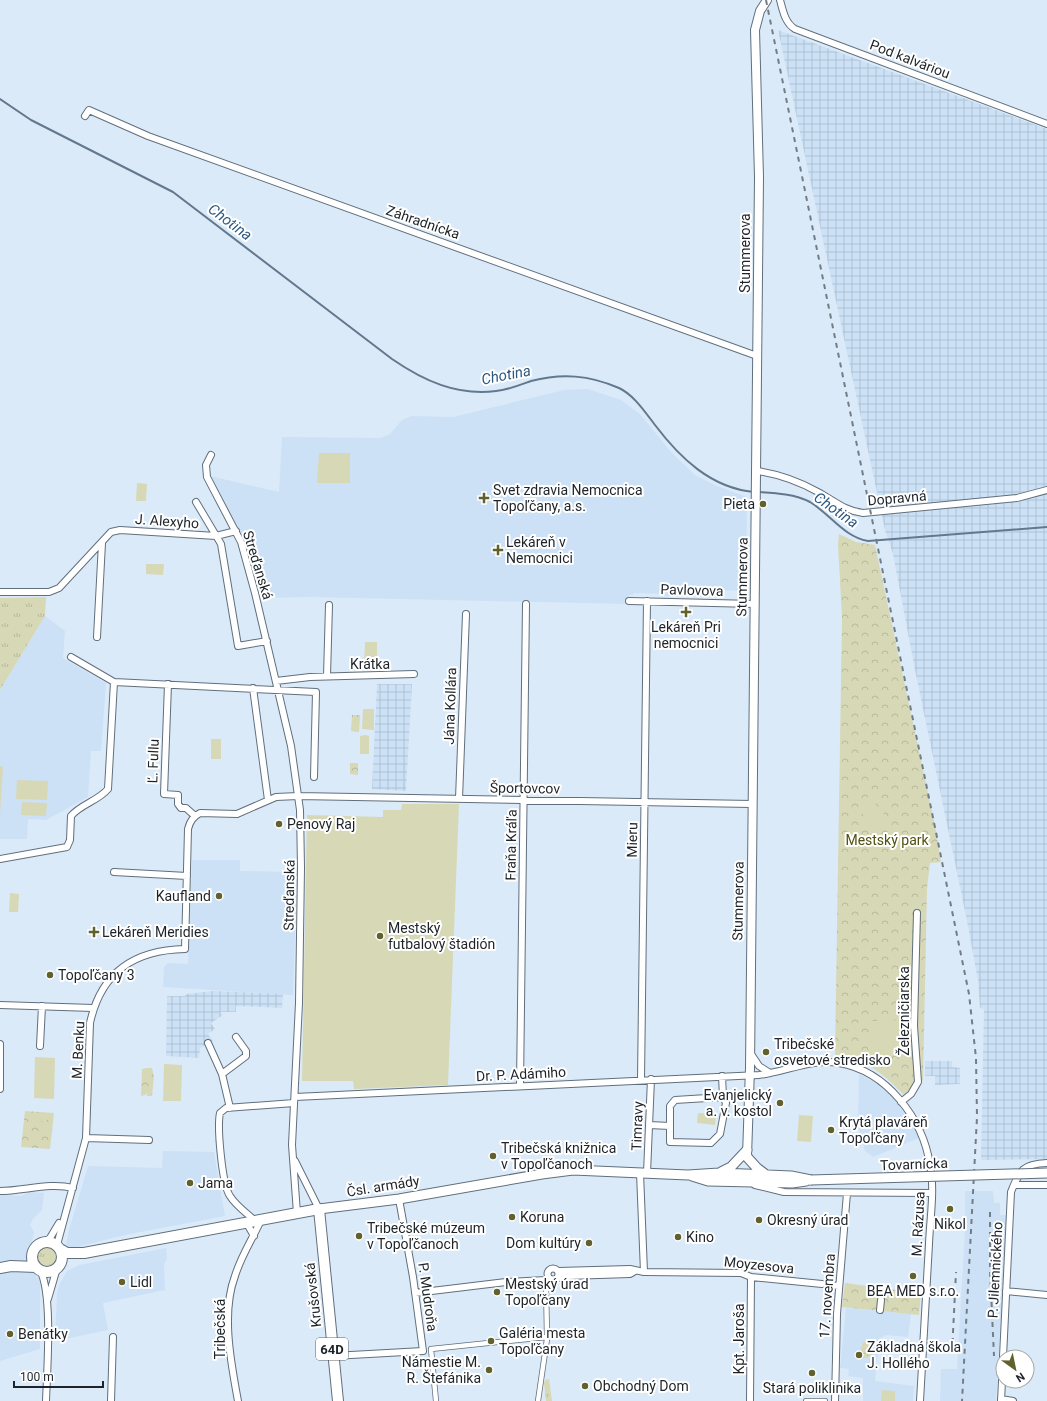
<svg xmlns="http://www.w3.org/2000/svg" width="1047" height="1401" font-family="Roboto,sans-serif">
<defs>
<pattern id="industrial-grid" width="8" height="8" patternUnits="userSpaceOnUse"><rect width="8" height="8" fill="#cce1f6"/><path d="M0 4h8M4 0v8" fill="none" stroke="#afc1d3"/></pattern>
<pattern id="grass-tufts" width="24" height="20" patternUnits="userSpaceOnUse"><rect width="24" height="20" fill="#d7d8b6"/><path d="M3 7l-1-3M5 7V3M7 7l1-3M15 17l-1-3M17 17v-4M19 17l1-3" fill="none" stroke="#b8b99c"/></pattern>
<pattern id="park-crowns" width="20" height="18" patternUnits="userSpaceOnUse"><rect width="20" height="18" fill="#d7d8b6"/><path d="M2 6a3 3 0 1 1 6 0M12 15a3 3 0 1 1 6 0" fill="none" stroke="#b8b99c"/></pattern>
</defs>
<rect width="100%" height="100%" fill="#dbeaf9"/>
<path fill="#cce1f6" d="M588 389 621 400 640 414 671 452 695 475 717 486 747 497 746 591 683 589V591H674L673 589 672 596H664V594L634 593 633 595H629V604L309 597 262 598 240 532 210 476 279 492 282 437 381 438 390 434 402 420 412 416 453 417 564 390Z
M45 616 65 631 63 658 106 683 101 751H91L88 797 46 820 28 819 27 839H0V690Z
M192 860H240V871L297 872 293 995 163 987 164 967 168 963 188 964Z
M859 1074 876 1083 894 1098 908 1118 919 1138 873 1157 865 1151 858 1127Z
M163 1151 214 1152 225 1216 125 1235 73 1248 69 1247 66 1244 69 1230 88 1166 162 1168Z
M965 1191H993L994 1203H1000V1215H1007L996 1401H940L941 1369H957L965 1231Z
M29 1192 44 1193 42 1210 33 1219 30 1225 34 1232 30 1253 28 1256 40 1282V1349L0 1361V1195L21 1196Z
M166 1248 167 1259 164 1264 165 1290 103 1303 108 1330 55 1341 57 1294 59 1285 67 1271 79 1265Z
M846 1308 911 1314 908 1337 886 1335 879 1339 875 1381 914 1386 913 1401H863V1378L848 1376 849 1369 840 1368Z"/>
<path fill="url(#industrial-grid)" d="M778 30 1047 129V1159L981 1160 984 1009 980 1008 978 980 966 916 915 670 893 554 885 530Z
M377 684H412L406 791 372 789Z
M213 991 283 994 282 1008 236 1006V1012H220L223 1015 211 1023 215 1029 208 1034 213 1041 200 1048 199 1058 166 1056 167 996H185L186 994Z
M925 1061H952V1067L960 1068V1084L935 1085V1076H925Z"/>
<path fill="url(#grass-tufts)" d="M46 597 45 616 0 690V598Z
M37 1257a10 10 0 1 1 20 0a10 10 0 1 1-20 0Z
M549 1379 552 1401H546L544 1383 545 1380Z"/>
<path fill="url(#park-crowns)" d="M839 534 856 542 875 545 935 826 941 862 930 863 927 888 923 1080 904 1095C880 1071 870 1062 835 1055L842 618 838 544Z
M352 715H360L359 732 351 731Z
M350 763H358V775L350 774Z
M147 1068H152L154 1077 152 1096H147V1093L145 1095 141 1096 142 1069Z
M25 1111 54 1113 50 1149 21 1147Z
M845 1283 921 1293 919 1315 842 1307Z
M870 1340 874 1345 873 1354 868 1358H863C859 1353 860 1347 864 1342Z"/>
<path fill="#d7d8b6" d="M319 453H350V483H317Z
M137 483 147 484 146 501H136Z
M146 564H164L163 575 146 574Z
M365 642H377V665H364Z
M363 709H374V730L362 729Z
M366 735 369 736V754H360V736Z
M211 739H221V759H211Z
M0 766 3 767 0 815Z
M17 780 48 781 47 800 16 799Z
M869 797 887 817 876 827 869 826 860 809 862 800Z
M22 802 47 803 46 816 21 815Z
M402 804H459L448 1085 354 1089 353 1081H302L307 815 383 817V810H401Z
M10 893 19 894 18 912H9Z
M899 1020 901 1023 902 1050 900 1053H873L870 1051V1024L872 1021Z
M35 1057 55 1058 54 1099 34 1098Z
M164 1064 182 1065 181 1101H163Z
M39.5 1117a4.5 4.5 0 1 1 9 0a4.5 4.5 0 1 1-9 0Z
M698 1113 716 1114 715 1125 697 1123Z
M799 1115 813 1116 811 1142 797 1141Z
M882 1390 895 1391V1401H881Z"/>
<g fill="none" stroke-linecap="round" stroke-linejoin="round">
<path stroke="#62788d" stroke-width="2" d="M0 99 31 120 173 192 392 359C424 381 457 396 496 391 508 390 520 385 531 381 562 373 589 375 619 388 634 395 645 412 655 425 680 458 711 488 754 492
M759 492C776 493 795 494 810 502 830 514 844 537 868 541L1047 527"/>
<g stroke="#616f7c" stroke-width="6">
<path id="pedestrian" d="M436 1401 431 1349 547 1337
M538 1401 547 1339 546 1280 550 1279
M806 1401H825"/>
</g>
<g stroke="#616f7c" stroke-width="8">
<path id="minor" d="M780 0C783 11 785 23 795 29L1047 124
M85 116 89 110 148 136 757 356
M211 455 206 465 207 477 241 542 255 593 291 746 300 810 301 868 299 1003 292 1145 297 1213
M757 471C778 474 800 482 818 492 833 500 845 511 863 513L1017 498 1047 490
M196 502 221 544 238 646 267 641
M0 592H49L59 588 111 532 120 530 216 536 236 531
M629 601 755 604
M97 637 102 543
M71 657 114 682
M327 676 329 605
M276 681 310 677 414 674
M168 684 164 794 178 795V804L181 808H186L195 816
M253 688 268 800
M459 799 466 614
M0 859 67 847 70 840 71 816C81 804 98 801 108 789L114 682 316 692 314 777
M114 872 187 876
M0 1005 93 1008
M208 1043 222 1074
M0 1044V1089
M40 1046 42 1006
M751 1054 759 1066 770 1073
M641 1080 647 601
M520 1086 526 604
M295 1097 759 1075C786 1072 812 1058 839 1063 887 1071 923 1119 930 1165 935 1190 930 1218 929 1244 926 1296 923 1349 920 1401
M901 1102 911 1094 918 1082 914 1026 917 913
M230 1108 222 1074 246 1056V1051L236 1037
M649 1125 670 1126V1142L711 1143 720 1134 724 1113 726 1103 723 1097 722 1076
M670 1126V1106L675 1100 723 1097
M86 1138 149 1140
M295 1161 319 1209
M640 1173 644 1272
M647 1173 651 1079
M755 1185 784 1192 931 1193
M1014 1185H1047
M0 1191C24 1191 50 1182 73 1188
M254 1220C246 1212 236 1206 230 1196 222 1185 217 1127 220 1113L226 1108 294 1103
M246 1222 254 1236
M44 1242 50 1238 59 1223
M57 1245 86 1138 90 1023C101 972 134 950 185 949L188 829C190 821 193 817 200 813L237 814 276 797 298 796 752 804
M547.5 1274a5.5 5.5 0 1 1 11 0a5.5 5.5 0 1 1-11 0Z
M40 1270C53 1294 47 1371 46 1401
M558 1271 630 1269 644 1272 741 1273 751 1277 822 1284
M558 1278 567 1276 630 1274 635 1271
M828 1285 839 1286
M1006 1291 1047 1295
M415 1293 506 1282 546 1280
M48 1299 57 1268
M880 1310 881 1300
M333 1356 423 1351 413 1277 399 1199
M1003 1357 1011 1192C1020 1170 1022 1164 1047 1163
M1001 1399 1013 1401
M111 1401 113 1337
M238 1401C231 1363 221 1313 235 1276 241 1256 253 1238 261 1220
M750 1401 751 1277
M835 1401 837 1314 847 1193
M1001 1401 1003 1361"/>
</g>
<g stroke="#616f7c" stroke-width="10">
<path id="tertiary" d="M747 1156 750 1068 759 177 755 30 760 11 767 0"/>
</g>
<g stroke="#616f7c" stroke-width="11">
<path id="secondary" d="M747 1157 757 1168 765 1174
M721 1172 731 1167 747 1150
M692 1176 708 1181 792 1183 806 1181
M319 1209 399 1199 542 1174 573 1170 688 1175 719 1173 791 1176 811 1180"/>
</g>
<g stroke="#616f7c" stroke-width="12">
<path id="primary" d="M32 1257a15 15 0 1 1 30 0a15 15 0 1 1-30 0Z
M60 1249 67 1253H84L319 1209 338 1401
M0 1268 11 1266 36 1267"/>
</g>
<use href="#pedestrian" stroke="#fff" stroke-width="4.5"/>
<use href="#minor" stroke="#fff" stroke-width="6"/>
<use href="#tertiary" stroke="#fff" stroke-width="8"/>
<use href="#secondary" stroke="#fff" stroke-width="9"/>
<use href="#primary" stroke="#fff" stroke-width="10"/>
<path stroke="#737d86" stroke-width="2" stroke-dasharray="5 5" stroke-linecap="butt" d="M766 0 969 994 976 1058 977 1117 962 1401
M990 1212V1270L994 1356
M952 1353 956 1272"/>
<g stroke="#616f7c" stroke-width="11" stroke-linecap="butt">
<path id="secondary-bridge" d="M811 1180 1047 1173"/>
</g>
<use href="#secondary-bridge" stroke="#fff" stroke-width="9"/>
</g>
<g fill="#61612e" stroke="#fff" stroke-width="1.5">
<path d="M482 492h4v4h4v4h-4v4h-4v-4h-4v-4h4z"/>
<circle cx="763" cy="504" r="4"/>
<path d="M496 544h4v4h4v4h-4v4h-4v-4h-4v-4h4z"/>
<path d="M684 606h4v4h4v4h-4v4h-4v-4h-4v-4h4z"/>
<circle cx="279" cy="824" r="4"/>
<circle cx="219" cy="896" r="4"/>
<path d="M92 926h4v4h4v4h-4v4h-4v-4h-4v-4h4z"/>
<circle cx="380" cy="936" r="4"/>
<circle cx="50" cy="975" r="4"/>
<circle cx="766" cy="1052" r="4"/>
<circle cx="780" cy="1103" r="4"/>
<circle cx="831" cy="1130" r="4"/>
<circle cx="493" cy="1156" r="4"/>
<circle cx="190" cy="1183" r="4"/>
<circle cx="950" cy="1209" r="4"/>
<circle cx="512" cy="1217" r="4"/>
<circle cx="759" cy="1220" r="4"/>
<circle cx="359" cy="1236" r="4"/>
<circle cx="678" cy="1237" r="4"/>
<circle cx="589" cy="1243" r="4"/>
<circle cx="913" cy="1276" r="4"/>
<circle cx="122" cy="1282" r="4"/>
<circle cx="497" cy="1292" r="4"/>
<circle cx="10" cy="1334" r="4"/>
<circle cx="491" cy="1341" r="4"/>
<circle cx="859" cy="1355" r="4"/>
<circle cx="489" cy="1370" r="4"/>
<circle cx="812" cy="1373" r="4"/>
<circle cx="585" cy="1386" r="4"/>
</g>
<g text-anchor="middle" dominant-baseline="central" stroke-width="4" stroke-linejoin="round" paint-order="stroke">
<rect fill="#fff" stroke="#616568" stroke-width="1" x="316" y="1338" width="32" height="22" rx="3"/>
<g font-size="13" font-weight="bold" fill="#1d2328">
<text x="332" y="1349">64D</text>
</g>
<g font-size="14" fill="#1d2328" stroke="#fff">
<text transform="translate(910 59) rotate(21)">Pod kalváriou</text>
<text transform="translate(423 222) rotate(19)">Záhradnícka</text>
<text transform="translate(745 253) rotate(-90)">Stummerova</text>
<text transform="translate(897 498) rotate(-5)">Dopravná</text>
<text transform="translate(167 521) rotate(4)">J. Alexyho</text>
<text transform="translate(258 565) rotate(73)">Streďanská</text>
<text transform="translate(742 577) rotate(-89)">Stummerova</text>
<text transform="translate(692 590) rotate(2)">Pavlovova</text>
<text x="370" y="664">Krátka</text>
<text transform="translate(450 706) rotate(-88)">Jána Kollára</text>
<text transform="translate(153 761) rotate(-88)">Ľ. Fullu</text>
<text transform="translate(525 788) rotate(1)">Športovcov</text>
<text transform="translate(632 840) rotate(-89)">Mieru</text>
<text transform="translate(511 845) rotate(-89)">Fraňa Kráľa</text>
<text transform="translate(289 895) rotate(-89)">Streďanská</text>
<text transform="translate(738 901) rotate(-89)">Stummerova</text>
<text transform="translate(904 1011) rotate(-90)">Železničiarska</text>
<text transform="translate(78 1050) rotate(-87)">M. Benku</text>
<text transform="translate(521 1074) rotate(-3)">Dr. P. Adámiho</text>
<text transform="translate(637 1126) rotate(-88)">Timravy</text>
<text transform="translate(914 1164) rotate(-2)">Tovarnícka</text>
<text transform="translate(383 1186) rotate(-9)">Čsl. armády</text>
<text transform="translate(918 1224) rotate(-87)">M. Rázusa</text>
<text transform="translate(759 1265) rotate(6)">Moyzesova</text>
<text transform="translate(995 1270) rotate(-87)">P. Jilemnického</text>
<text transform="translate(313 1295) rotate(-96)">Krušovská</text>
<text transform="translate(827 1296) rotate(-86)">17. novembra</text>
<text transform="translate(428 1297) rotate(82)">P. Mudroňa</text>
<text transform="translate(220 1329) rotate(-90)">Tribečská</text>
<text transform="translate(739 1339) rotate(-90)">Kpt. Jaroša</text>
</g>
<g font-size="14" fill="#1d2328" stroke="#fff" text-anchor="start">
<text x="493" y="490">Svet zdravia Nemocnica<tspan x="493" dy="16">Topoľčany, a.s.</tspan></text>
<text x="755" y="504" text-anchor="end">Pieta</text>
<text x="506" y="542">Lekáreň v<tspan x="506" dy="16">Nemocnici</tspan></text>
<text x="686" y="627" text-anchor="middle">Lekáreň Pri<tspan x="686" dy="16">nemocnici</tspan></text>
<text x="287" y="824">Penový Raj</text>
<text x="211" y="896" text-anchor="end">Kaufland</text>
<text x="388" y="928">Mestský<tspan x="388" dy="16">futbalový štadión</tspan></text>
<text x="102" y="932">Lekáreň Meridies</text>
<text x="58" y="975">Topoľčany 3</text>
<text x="774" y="1044">Tribečské<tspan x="774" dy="16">osvetové stredisko</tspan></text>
<text x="772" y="1095" text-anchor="end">Evanjelický<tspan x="772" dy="16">a. v. kostol</tspan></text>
<text x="839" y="1122">Krytá plaváreň<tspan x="839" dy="16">Topoľčany</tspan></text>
<text x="501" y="1148">Tribečská knižnica<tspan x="501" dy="16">v Topoľčanoch</tspan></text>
<text x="198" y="1183">Jama</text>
<text x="520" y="1217">Koruna</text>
<text x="767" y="1220">Okresný úrad</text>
<text x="950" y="1224" text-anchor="middle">Nikol</text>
<text x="367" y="1228">Tribečské múzeum<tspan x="367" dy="16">v Topoľčanoch</tspan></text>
<text x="686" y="1237">Kino</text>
<text x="581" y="1243" text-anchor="end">Dom kultúry</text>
<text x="130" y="1282">Lidl</text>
<text x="505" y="1284">Mestský úrad<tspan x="505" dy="16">Topoľčany</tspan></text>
<text x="913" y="1291" text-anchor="middle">BEA MED s.r.o.</text>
<text x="499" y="1333">Galéria mesta<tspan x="499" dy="16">Topoľčany</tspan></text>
<text x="18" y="1334">Benátky</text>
<text x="867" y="1347">Základná škola<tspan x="867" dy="16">J. Hollého</tspan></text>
<text x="481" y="1362" text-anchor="end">Námestie M.<tspan x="481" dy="16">R. Štefánika</tspan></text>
<text x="593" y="1386">Obchodný Dom</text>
<text x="812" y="1388" text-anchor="middle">Stará poliklinika</text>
</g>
<g font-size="14" fill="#515010" stroke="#fff">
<text x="887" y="840">Mestský park</text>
</g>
<g font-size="15" font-style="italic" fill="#2e5981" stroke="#fff">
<text transform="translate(230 222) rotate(37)">Chotina</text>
<text transform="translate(506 375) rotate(-11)">Chotina</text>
<text transform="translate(836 510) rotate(35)">Chotina</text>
</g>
</g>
<g transform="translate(1015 1369) rotate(147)"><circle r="19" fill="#ffffff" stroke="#a5a7a9"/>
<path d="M0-3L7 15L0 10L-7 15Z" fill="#61612e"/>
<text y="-6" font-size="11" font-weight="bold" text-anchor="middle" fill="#1d2328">N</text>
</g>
<path d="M14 1381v6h89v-6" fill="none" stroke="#1d2328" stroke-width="2"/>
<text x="20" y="1381" font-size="12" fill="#1d2328" stroke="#ffffff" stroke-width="3" paint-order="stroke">100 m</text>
</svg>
